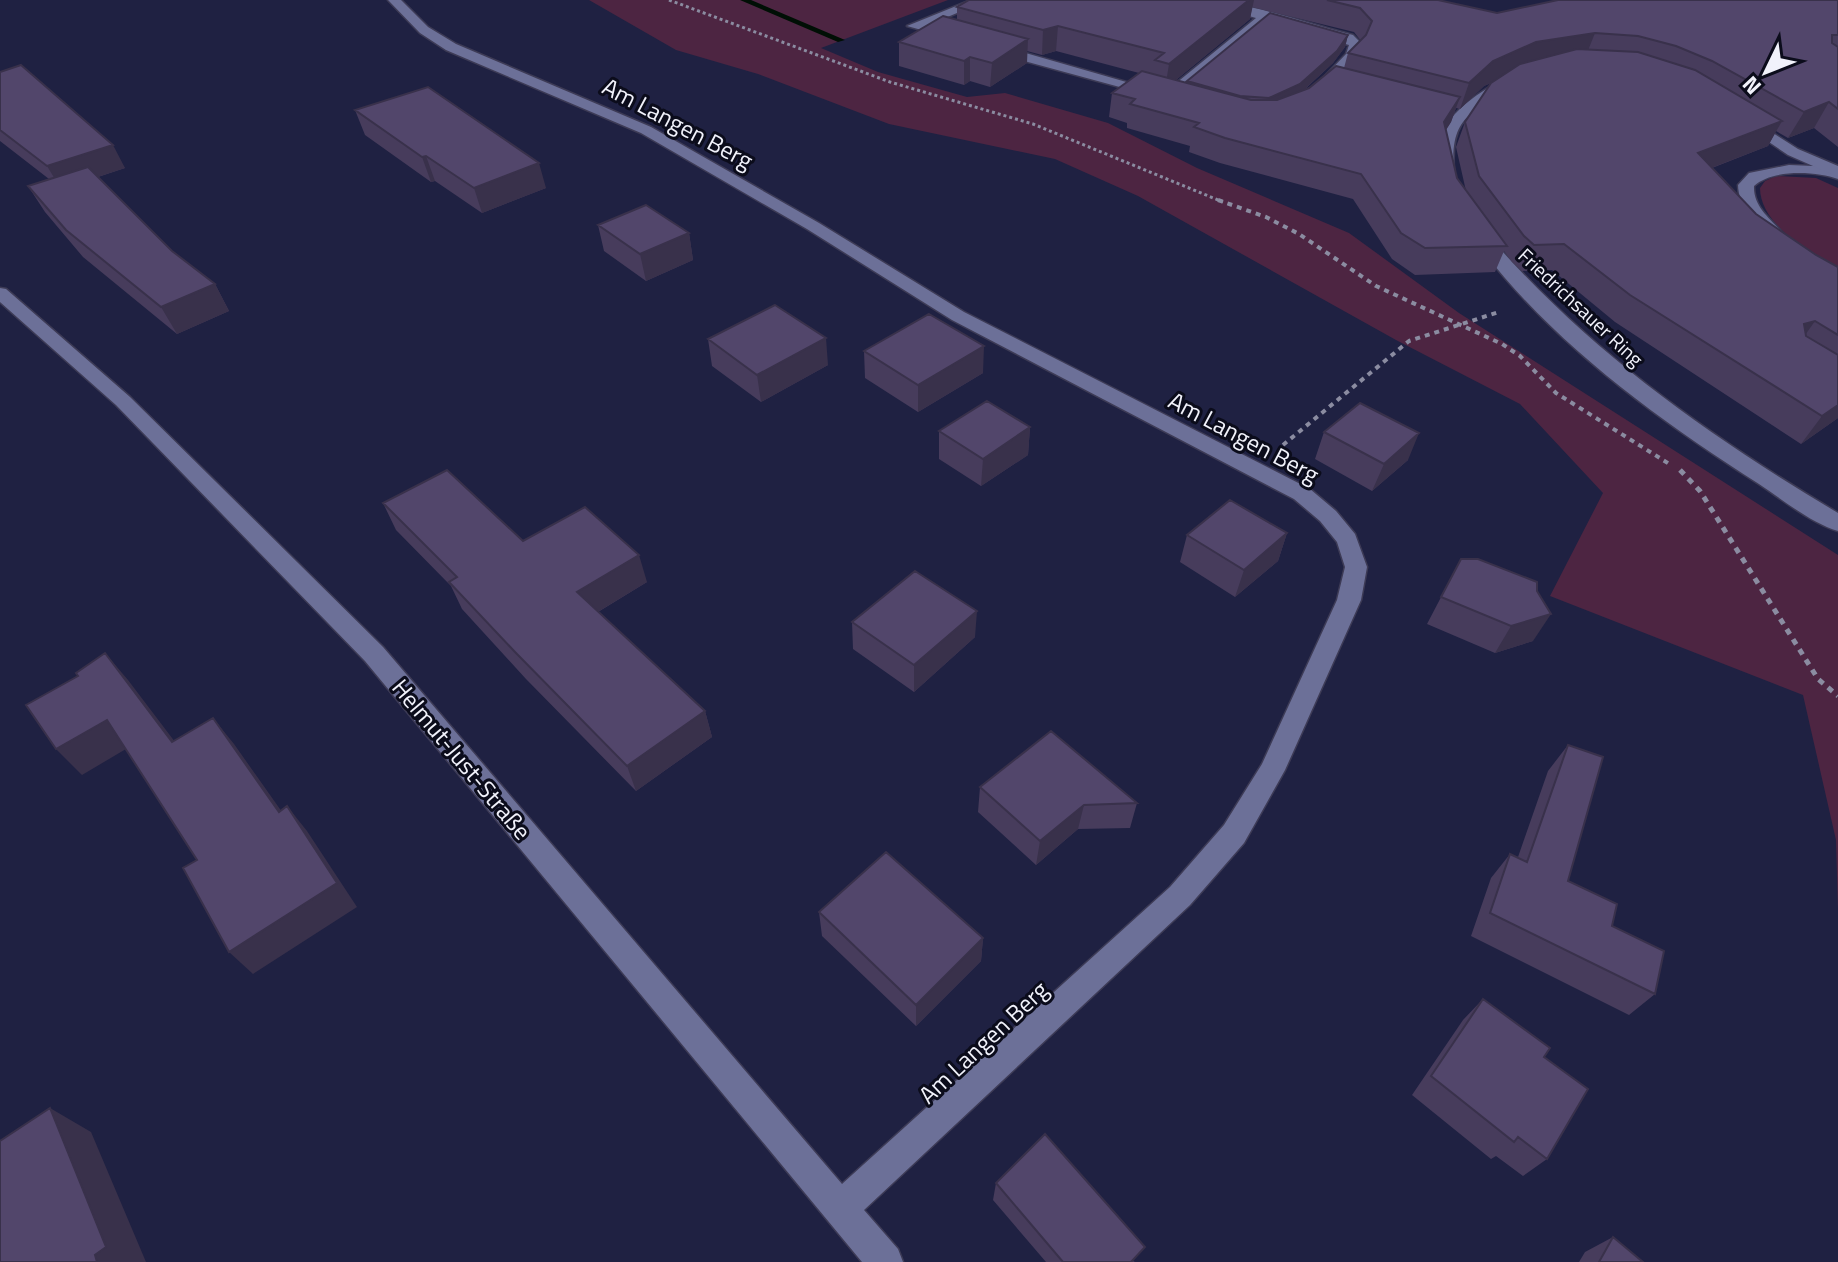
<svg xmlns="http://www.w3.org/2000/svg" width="1838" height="1262" font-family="'Titillium Web',sans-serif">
<rect width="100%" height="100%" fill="#1f2142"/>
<path fill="#4d2542" d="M589 0H948L821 48 878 72 967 97 1005 93 1108 123 1197 168 1349 233 1459 313 1838 555V911L1836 840 1803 695 1550 596 1603 493 1520 404 1396 340 1138 196 1055 159 889 124 758 74 676 50Z
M1776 176 1816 178 1838 188V273C1812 254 1760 225 1760 188L1765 181Z"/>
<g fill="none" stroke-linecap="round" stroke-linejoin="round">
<path fill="#000f05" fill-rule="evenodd" d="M740 0H751L845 40 838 42Z"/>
<g stroke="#3d3b56" stroke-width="3">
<path id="lane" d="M1789 165 1838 167V179C1816 171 1772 169 1754 186 1753 209 1774 221 1787 238L1779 243C1759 236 1738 205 1738 185L1749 173Z"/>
</g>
<g stroke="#3d3b56" stroke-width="3">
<path id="street" d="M388 0H401L428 27 456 44 651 127 819 223 964 312 1310 489 1336 511 1355 534 1367 567 1361 600 1285 770 1244 843 1190 905 864 1210 898 1249 903 1262H862L365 661 116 405 0 302V288L6 289 130 397 383 647 842 1184 1170 887 1224 825 1262 764 1337 600 1345 567 1337 542 1320 521 1294 499 952 320 807 229 641 133 446 50 420 33Z
M971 0H988L926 26 958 34V40L907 26Z
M1192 0C1246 0 1300 22 1353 35L1362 44 1357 58 1326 86 1319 82 1346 54 1349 45 1267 21 1174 99H1164V93L1256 18Z
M991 46H1001L1161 92 1149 95 991 52Z
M1504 79 1516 82C1481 114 1449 108 1454 170L1441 173C1423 129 1471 96 1504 79Z
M1746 116 1798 149 1838 166V177L1788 155 1741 123 1739 120Z
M1481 233 1487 234C1587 350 1707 435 1838 513V531C1811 523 1783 500 1759 484 1654 417 1547 339 1473 238Z"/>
</g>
<path stroke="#8b8ca1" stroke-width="3" stroke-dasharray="3 3" stroke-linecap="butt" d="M669 0 890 82 1033 124 1223 202"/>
<path stroke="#8b8ca1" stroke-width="4" stroke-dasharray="5 5" stroke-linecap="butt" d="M1218 200 1266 217 1299 234 1376 286 1502 344 1520 356 1556 393 1671 465
M1283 445 1409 341 1499 312"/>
<path stroke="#8b8ca1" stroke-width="5" stroke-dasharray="6 6" stroke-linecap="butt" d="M1680 470 1700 491 1818 679 1838 696"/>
<use href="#lane" fill="#6c7098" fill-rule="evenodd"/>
<use href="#street" fill="#6c7098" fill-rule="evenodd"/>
</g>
<path fill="#473c5c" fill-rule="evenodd" d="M969 0H1438L1497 13 1838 0V147L1814 128 1788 138 1776 131 1768 146 1712 168 1756 214 1816 255 1838 267V418L1801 444 1615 322 1552 270 1522 271 1512 262 1504 251 1495 272 1415 275 1392 259 1353 199 1220 163 1189 152 1190 146 1127 128V123L1109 117 1112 93 1139 73 1056 51 1042 55 1027 51V63L990 87 970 81 964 85 899 66V42L957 20V7ZM1252 7 1354 32 1361 41 1348 53 1344 68 1303 91 1333 63 1345 47 1348 35 1187 81V83L1176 80 1250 19ZM1491 83 1465 122 1456 147 1466 191 1457 178 1446 130 1451 122 1456 108 1460 109 1484 86Z
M0 72 125 168 98 177 172 251 215 284 229 311 177 334 83 257 45 212 28 186 49 179 0 141Z
M355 110 546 188 482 213 435 181 431 182 365 135Z
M598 225 689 233 693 260 646 281 604 251Z
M708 339 828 365 761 402 712 366Z
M864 351 983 373 918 412 865 378Z
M1030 427 1028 455 981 486 939 459V431Z
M1324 432 1408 460 1372 491 1315 459Z
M383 503 523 541 647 582 598 612 705 711 712 737 636 791 526 679 462 609 451 586 396 530Z
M1287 533 1278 561 1235 597 1180 562 1187 535Z
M1461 559 1533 641 1495 653 1427 624Z
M852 622 975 637 914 692 853 649Z
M1568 745V881L1612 926 1655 994 1629 1015 1471 936 1491 878 1510 854 1518 857 1548 771Z
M980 787 1137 803 1130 828 1078 829 1036 865 978 812Z
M819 912 983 938 981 961 916 1026 822 936Z
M1483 999 1544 1057 1547 1159 1523 1176 1496 1156 1491 1159 1412 1095 1463 1020Z
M996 1183 1135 1262H1046L993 1200Z
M1613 1237 1643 1262H1579L1585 1252Z"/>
<path fill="#39314b" d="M1249 0H1254L1250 19 1165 89 1169 64Z
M1058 26 1056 51 1042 55 1043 30Z
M1595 33 1585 58 1526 67 1484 86 1460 109 1469 83 1493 61 1536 42Z
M1348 35 1345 47 1333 63 1297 96 1266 110 1269 98Z
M1028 39 1027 63 990 87 992 63Z
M970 57V81L964 85V61Z
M1460 97 1451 122 1435 147 1444 122Z
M1829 102 1814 128 1788 138 1804 112Z
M1782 121 1768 146 1685 178 1698 153Z
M113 145 125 168 61 189 47 166Z
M426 156 435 181 431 182 422 157Z
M539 163 546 188 482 213 474 188Z
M689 233 693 260 646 281 640 254Z
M215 284 229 311 177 334 161 307Z
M1815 321 1796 348 1804 324Z
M826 338 828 365 761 402 757 375Z
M984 346 983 373 918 412V385Z
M1838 405V418L1801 444 1822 416Z
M1030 427 1028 455 981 486 983 459Z
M1419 433 1408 460 1372 491 1384 464Z
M1287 533 1278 561 1235 597 1244 570Z
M639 555 647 582 586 619 577 592Z
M977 611 975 637 914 692V665Z
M1551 614 1533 641 1495 653 1511 626Z
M105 653 128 680 194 767 172 742Z
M705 711 712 737 636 791 627 766Z
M213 718 234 744 299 836 279 812Z
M107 720 131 746 82 775 56 749Z
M1084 805 1078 829 1036 865 1040 841Z
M287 806 307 831 357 907 253 974 229 952Z
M983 938 981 961 916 1026V1005Z
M50 1108 91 1132 146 1262H97Z"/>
<path fill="#52466b" stroke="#39314b" stroke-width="2" d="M969 0H1249L1169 64 1155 60 1164 53 1058 26 1043 30 957 7Z
M1327 0H1438L1497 13 1558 0H1838V35H1832V43L1838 47V109L1829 102 1804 112 1712 61 1676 46 1638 36 1595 33 1536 42 1493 61 1469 83 1348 53 1366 35 1372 21 1360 8Z
M1270 13 1348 35 1337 51 1300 84 1269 98 1240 96 1187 81Z
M943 16 1028 39 992 63 970 57 964 61 899 42Z
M1577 49 1638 52 1695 70 1782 121 1698 153 1756 214 1816 255 1838 267V335L1815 321 1804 324 1806 336 1838 355V405L1822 416 1630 295 1564 244 1534 245 1524 236 1479 176 1465 122 1491 83 1520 64Z
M21 65 113 145 47 166 0 130V72Z
M1336 66 1460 97 1444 122 1457 178 1507 246 1425 248 1401 233 1361 174 1225 138 1194 127 1199 123 1130 104 1135 99 1112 93 1142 71 1251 100H1277L1309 88Z
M428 87 539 163 474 188 426 156 422 157 355 110Z
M88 167 172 251 215 284 161 307 66 230 28 186Z
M646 205 689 233 640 254 598 225Z
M775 305 826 338 757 375 708 339Z
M929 314 984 346 918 385 864 351Z
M987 401 1030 427 983 459 939 431Z
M1360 403 1419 433 1384 464 1324 432Z
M447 470 523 541 585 507 639 555 577 592 705 711 627 766 515 652 449 582 457 577 383 503Z
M1230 500 1287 533 1244 570 1187 535Z
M1461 559H1478L1537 582V591L1551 614 1511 626 1441 597Z
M915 571 977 611 914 665 852 622Z
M105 653 172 742 213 718 279 812 287 806 337 883 229 952 183 868 197 860 107 720 56 749 26 705 78 676 76 673Z
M1051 731 1137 803 1084 805 1040 841 980 787Z
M1568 745 1603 757 1568 881 1617 904 1612 926 1664 951 1655 994 1490 913 1510 854 1527 862Z
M886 852 983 938 916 1005 819 912Z
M1483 999 1550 1048 1544 1057 1588 1089 1547 1159 1518 1137 1514 1142 1431 1076Z
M50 1108 106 1247 95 1255 97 1262H0V1141Z
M1045 1134 1145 1247 1131 1262H1063L996 1183Z
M1613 1237 1643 1262H1599Z"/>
<g text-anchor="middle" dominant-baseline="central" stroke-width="6" stroke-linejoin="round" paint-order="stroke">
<g font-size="20" fill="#f1f2fb" stroke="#0b0c1b">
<text transform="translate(1581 307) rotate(43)">Friedrichsauer Ring</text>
</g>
<g font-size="24" fill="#f1f2fb" stroke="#0b0c1b">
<text transform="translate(678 123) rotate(28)">Am Langen Berg</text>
<text transform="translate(1244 437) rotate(28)">Am Langen Berg</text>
<text transform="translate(462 759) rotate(50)">Helmut-Just-Straße</text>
<text transform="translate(983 1042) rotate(-43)">Am Langen Berg</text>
</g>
</g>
<g transform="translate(1766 72) rotate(227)" stroke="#0b0c1b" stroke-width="6" paint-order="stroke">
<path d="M0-6L14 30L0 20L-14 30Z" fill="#f1f2fb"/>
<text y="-12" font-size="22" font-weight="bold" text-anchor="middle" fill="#f1f2fb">N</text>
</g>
</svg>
